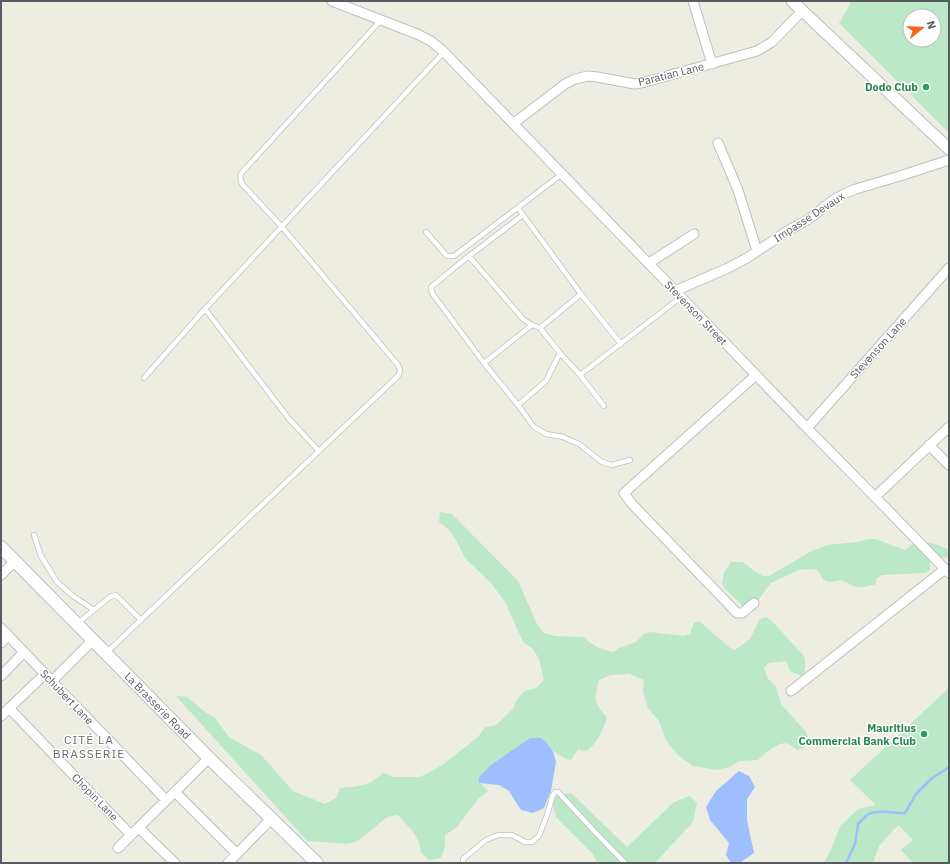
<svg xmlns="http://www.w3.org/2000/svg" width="950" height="864" font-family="'IBM Plex Sans',sans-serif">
<rect width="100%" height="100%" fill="#edeee1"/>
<path fill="#bbe8c6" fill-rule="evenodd" d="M852 1H949V133L839 23ZM910 16H934V40H910Z
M440 512 452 514 518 581 537 624 544 633 555 636 584 637C592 646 602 650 614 652L619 648 636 642 644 634 650 632 684 636 690 634 694 623 699 621 730 648 735 650 750 639 760 619 766 617 771 620 803 655 805 660V672L801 676 790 671 786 661 768 663 764 668 768 679 776 687 781 704 805 731 808 737 804 748 797 750C795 748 792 746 789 744 779 740 765 754 758 760L740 761 729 767 717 770 693 766 679 756 667 742 659 721 648 708 643 691 644 680 629 674 611 675 599 680C594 702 593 700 607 718 604 726 595 750 584 751 583 751 579 750 578 749L571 760C560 758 552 750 546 742L479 777 480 783 488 791 478 799 456 828 445 835V847L441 858 429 860 421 853 419 842 414 833 398 815 387 817 358 841 347 844 307 841 176 696 187 697 205 712 215 718 229 737 261 755 293 791 325 804 336 798 340 788C361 786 367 787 383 773L394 777H420L441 766 478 737 485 727 496 725 513 709 517 699 525 691 536 688 544 680 539 659 533 649 523 642 505 602 491 583 465 558 455 538 448 529 439 522Z
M869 539H875L905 550 913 544 924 542 936 544 949 550V557L930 559V570L925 573 882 575 876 579V584C860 589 855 588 842 580L829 582 824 580 817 570 812 569 799 570 771 583 752 608 746 609 725 589 722 583 724 572 731 562H743L757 573 763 576H769L810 552 827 545 857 542Z
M949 688V863H913L901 850 913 840 898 825 879 846 873 863H823L828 856 841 825 858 809 876 805 850 780Z
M571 793 627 847 674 802 690 796 697 803 693 822 655 863H597L593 854 556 817 552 801 554 796Z"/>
<path fill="#9fbeff" d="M530 738H541L546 742 553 751 556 762 551 791 544 808 533 813 521 810 509 791 499 785 479 783V777L491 765Z
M739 771 749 776 755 787 747 799V820L754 853 741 862 731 863 726 855 729 843 710 820 706 807 716 791Z"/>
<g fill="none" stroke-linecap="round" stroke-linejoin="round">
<path stroke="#9fbeff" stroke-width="2.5" d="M846 863 855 844 858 824C861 821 864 818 867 815 877 809 894 813 905 813L916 794 931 779 949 767"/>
<g stroke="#bebec6" stroke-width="6">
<path id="service" d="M518 208 581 294 621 344
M523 215 469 256 431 287 432 293 484 363 518 405 546 381 560 353
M426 232 447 256H454L562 174
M469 256 523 319 532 325 540 328 560 353 580 375 604 406
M205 309 289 419 319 451
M540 328 581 294
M484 363 532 325
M580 375 681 297
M144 378 205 309 444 52
M518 405 534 427 546 434 563 437 579 444 602 462 612 465 630 460
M34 535 41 556 57 582 73 596 94 610
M78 623 110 597 116 595 141 620
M106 653 399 375 400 370 398 365 282 227 242 184C239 176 240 174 246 168L381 20
M463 863V859L486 840 498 835H512L525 842H532L539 836 547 815 553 795 555 792H558L596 833 625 863"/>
</g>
<g stroke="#bebec6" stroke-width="11">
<path id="minor" d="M332 1 417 34 431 41 444 52 681 297 807 428 875 497 949 573
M693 1 712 64
M514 123 565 84 575 79 588 76 597 77 635 84 645 82 757 51 772 42 802 11
M718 143 738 190 757 251
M649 263 694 234
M675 291 728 268 747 258 789 230 809 219 833 200 846 193 856 189 903 175 949 160
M807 428 949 268
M929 445 949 465
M875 497 949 427
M1 575 15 561
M754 603 742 613H737L632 504 624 493 756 375
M1 628 166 800
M1 643 8 635
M1 676 24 652
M52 681 93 640
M791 691 945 569
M9 708 131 835
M1 716 45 674
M175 792 237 854
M139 828 175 863
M118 848 209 758
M228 863 271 819"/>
</g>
<g stroke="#bebec6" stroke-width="13">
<path id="tertiary" d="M792 1 949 149"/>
</g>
<g stroke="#bebfc8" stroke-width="14">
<g id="secondary">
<path id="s1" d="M1 547 209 758 317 863"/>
</g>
</g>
<use href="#service" stroke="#fff" stroke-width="4.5"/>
<use href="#minor" stroke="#fff" stroke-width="9"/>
<use href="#tertiary" stroke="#fff" stroke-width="11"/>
<use href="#secondary" stroke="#fff" stroke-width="12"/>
</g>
<g fill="#2e9e5b" stroke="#fff" stroke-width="1.5">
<circle cx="926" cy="87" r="4"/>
<circle cx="924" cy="734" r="4"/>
</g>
<g text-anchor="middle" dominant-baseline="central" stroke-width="3" stroke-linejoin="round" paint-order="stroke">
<g font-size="11" fill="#595b63" stroke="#fff">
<text transform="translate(671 74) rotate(-14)">Paratian Lane</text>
<text transform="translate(809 217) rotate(-33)">Impasse Devaux</text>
<text transform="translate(696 313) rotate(46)">Stevenson Street</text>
<text transform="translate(878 348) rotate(-48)">Stevenson Lane</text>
<text transform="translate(67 697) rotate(46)">Schubert Lane</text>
<text stroke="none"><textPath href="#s1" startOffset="223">La Brasserie Road</textPath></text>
<text transform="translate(95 797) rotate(46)">Chopin Lane</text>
</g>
<g font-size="11" font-weight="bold" fill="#27864d" stroke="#fff" text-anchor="end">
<text x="918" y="87">Dodo Club</text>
<text x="916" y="728">Mauritius<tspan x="916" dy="13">Commercial Bank Club</tspan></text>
</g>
<g font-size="12" letter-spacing="1" fill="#6a6d75" stroke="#fff">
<text x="89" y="739">CITÉ LA<tspan x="89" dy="14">BRASSERIE</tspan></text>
</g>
</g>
<rect width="950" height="864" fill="none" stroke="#595b63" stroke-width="4"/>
<g transform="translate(922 28) rotate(72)"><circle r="19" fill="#ffffff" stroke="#bdbdc1"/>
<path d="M0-3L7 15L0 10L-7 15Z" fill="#f5651f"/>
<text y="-6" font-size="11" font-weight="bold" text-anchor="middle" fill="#595b63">N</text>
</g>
</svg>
